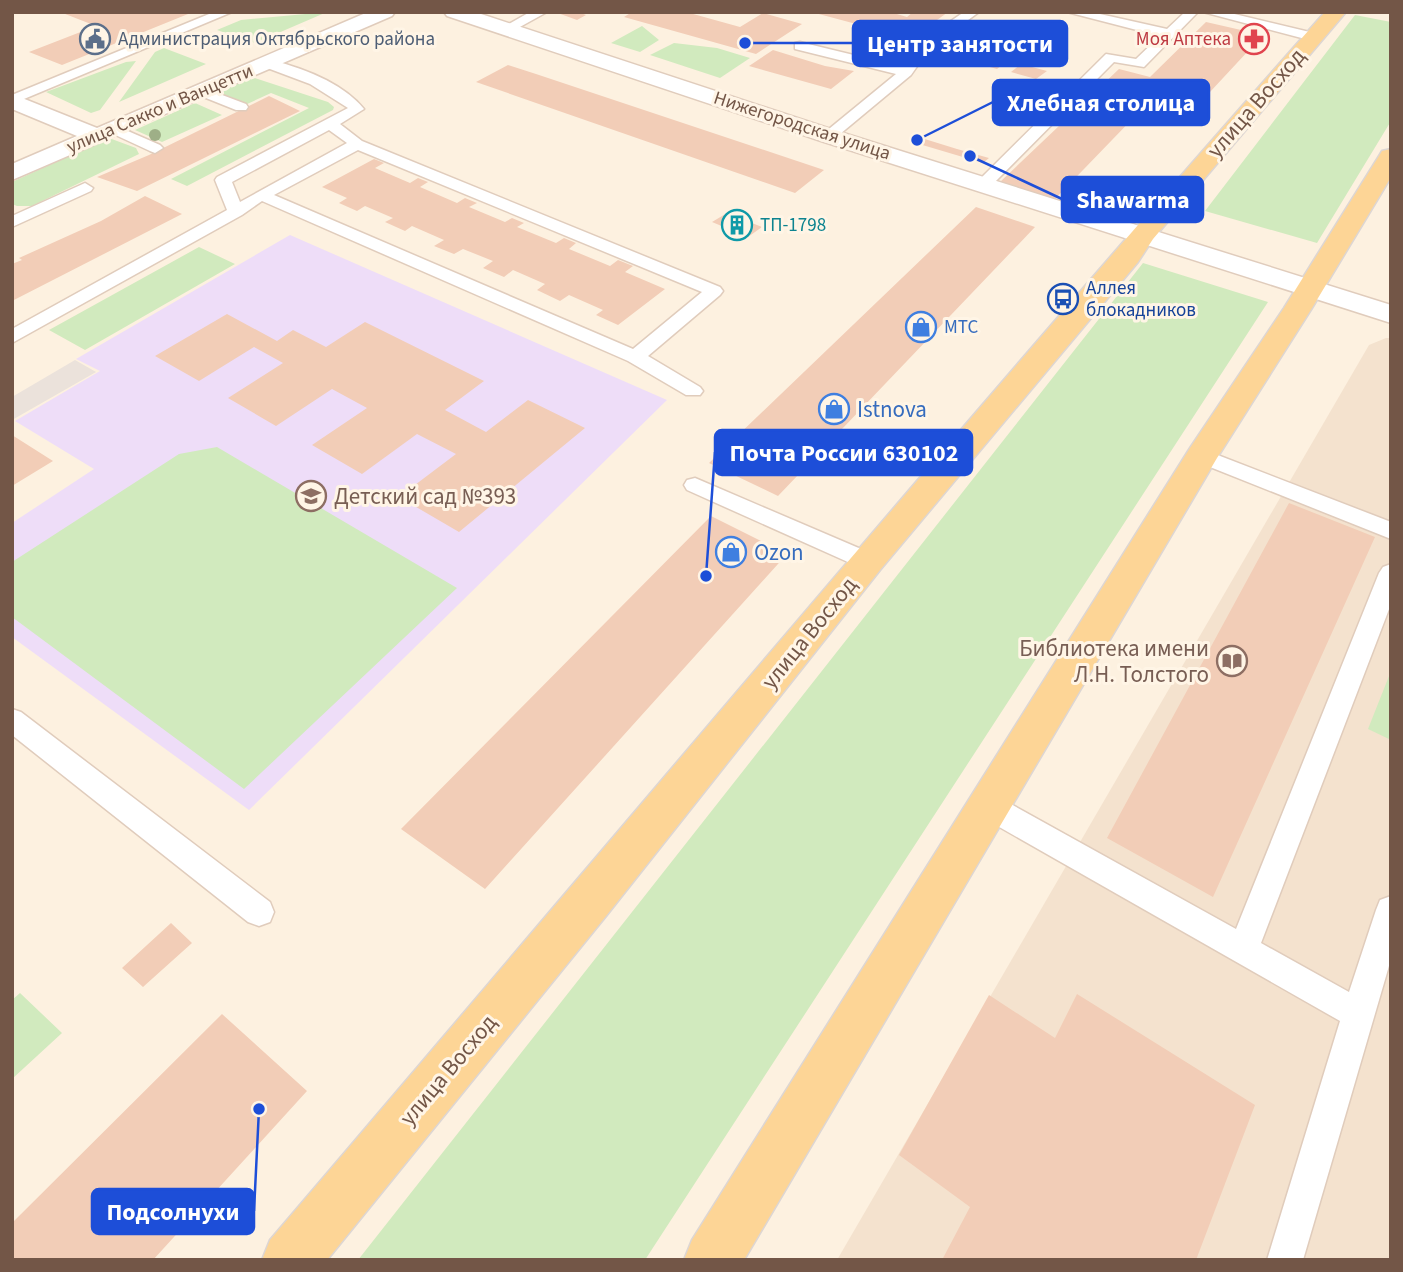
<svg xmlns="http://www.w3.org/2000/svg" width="1403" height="1272" font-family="'Source Sans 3',sans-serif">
<rect width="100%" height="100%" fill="#fdf1e0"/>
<path fill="#f4e2ce" d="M1386 338H1391V1260H837L1369 345Z"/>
<path fill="#ebe2db" d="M75 360 96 372 12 420V397Z"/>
<path fill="#eeddf8" d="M290 235 667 400 249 810 12 637V523L94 469 15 421 100 371 76 359Z"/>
<path fill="#d1eabe" d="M327 12 255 43 217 30 241 20Z
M1355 15 1391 22V121L1317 243 1205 211Z
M642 26 659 40 640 52 611 43Z
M674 43 717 48 750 58 720 78 650 55Z
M164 48 206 64 119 102 155 52Z
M136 61 100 110 91 113 46 92 126 62Z
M249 76 328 102 334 107 333 110 187 186 171 179 309 108 271 93 245 105 213 93Z
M195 103 222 115 162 142 135 130Z
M109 138 136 148 139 154 32 206H17L12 204V182Z
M199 247 235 264 85 350 49 330Z
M1143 263 1268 302 645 1260H358Z
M217 447 457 588 244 789 12 617V562L179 454Z
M1391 671V740L1368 729Z
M20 993 62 1033 12 1079V1000Z"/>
<path fill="#f2cdb7" d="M60 12H193L62 65 29 52 96 26Z
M555 12H578L586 15 577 20Z
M632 12H686L740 27 763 13 802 24 756 54 624 17Z
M890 12 907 17 913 12H948L933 23 938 25 916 40 815 13Z
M1206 22 1263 35 1210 92 1169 81 1055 199 1000 182 1119 69 1150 77Z
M977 26 1032 41 997 69 940 53Z
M773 50 825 66 854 71 831 89 749 66Z
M1021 64 1047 71 1036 79 1011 72Z
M508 65 536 74 824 170 795 193 476 82Z
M269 96 300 111 137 191 97 177 149 155Z
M915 136 957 149 989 158 983 163 909 141Z
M374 159 384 163 375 168 410 183 418 178 428 182 420 187 457 203 465 198 477 203 469 207 505 222 512 218 524 223 517 227 556 243 564 238 576 243 569 249 610 266 618 260 633 266 625 272 665 289 618 325 596 315 603 310 569 295 560 301 537 290 545 284 513 270 504 277 483 268 493 261 463 249 454 254 434 246 444 240 412 226 405 231 385 222 393 218 365 206 357 211 339 203 347 198 322 187Z
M145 196 182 214 12 301V264L22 260 19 258 101 221Z
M976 207 1035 227 778 496 709 463Z
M727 213 762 227 748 237 712 222Z
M227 314 277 341 293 330 326 347 365 322 484 381 445 410 486 432 528 400 585 428 459 532 399 497 456 454 417 434 362 474 312 445 367 408 332 389 276 426 228 398 283 363 254 347 199 381 155 356Z
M12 435 53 461 12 486Z
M1289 503 1375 537 1213 897 1107 838Z
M711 516 787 554 485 889 401 829Z
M171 923 192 943 143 987 122 968Z
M1077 994 1255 1105 1196 1260H942L970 1207 899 1155 989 995 1055 1038Z
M222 1014 307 1091 153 1260H12V1223Z"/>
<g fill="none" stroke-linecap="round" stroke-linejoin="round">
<g stroke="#e0ccbc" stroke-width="3">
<path id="service" d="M214 12H232L12 104V95Z
M530 12H547L509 33H499L498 30Z
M964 12H979L930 48 911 75 834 139H824L822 136 824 133 896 74 795 49V43L800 42 903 67 919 43Z
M1067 12H1091L1167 29 1185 12H1198L1144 67 1114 62 989 188H977L975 185 977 182 1106 54 1136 59 1160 36Z
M1203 12H1226L1318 34 1320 37 1313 41Z
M267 59C300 67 342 82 364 109L340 124 362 141 720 287 723 291 720 295 648 356 700 387 703 391 700 395H686L628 361 262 201 242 215 12 343V329L227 210 215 180 217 177 348 108 310 84 262 66V60ZM329 130 347 143 240 202 232 182ZM358 150 702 292 633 349 274 195Z
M201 87 246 104 248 107 246 110H236L196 94V88Z
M114 125 160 145 163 148 155 153 150 151 109 132 107 129Z
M85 183 93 188 91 191 12 227V216Z
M1202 449 1391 522V539L1195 461 1191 456 1195 451Z
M695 478 875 555 879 561 875 567 867 569 859 567 687 490 684 485 687 480Z
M1391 564V604L1261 943 1349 992 1376 910 1380 900 1391 896V959L1303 1260H1267L1340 1021 980 816 976 807 980 798 990 795 1000 798 1236 929 1379 573 1383 567Z
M12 709 21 712 270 902 274 912 270 922 259 926 248 922 12 735Z"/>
</g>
<g stroke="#e0ccbc" stroke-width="3">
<path id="minor" d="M368 12H395L392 16 12 180V164L77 136 12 109V94L97 128Z
M444 12H475L837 131 1391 305V323L821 141 447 16Z"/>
</g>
<g stroke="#ddd6d3" stroke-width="3">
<path id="primary" d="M1325 12H1346L1153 239 1138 262 880 570 606 916 327 1260H262L270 1240C621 830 967 416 1325 12Z
M1391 149V177L1312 308 1217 458 744 1260H684L692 1240 1190 448 1284 308 1379 156 1382 151Z"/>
</g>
<use href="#service" fill="#fff" fill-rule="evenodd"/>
<use href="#minor" fill="#fff" fill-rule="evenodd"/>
<use href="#primary" fill="#fdd596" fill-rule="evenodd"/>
</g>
<circle fill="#9eaf87" cx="155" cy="135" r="6"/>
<defs>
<g id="civic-ring" transform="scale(1.575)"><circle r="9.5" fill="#fff5e6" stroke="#5c6f8a" stroke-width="1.5"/><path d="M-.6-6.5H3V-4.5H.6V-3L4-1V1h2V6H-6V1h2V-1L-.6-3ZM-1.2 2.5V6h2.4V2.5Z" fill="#5c6f8a"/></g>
<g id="pharmacy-ring" transform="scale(1.575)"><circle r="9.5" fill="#fff5e6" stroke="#e0444e" stroke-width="1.5"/><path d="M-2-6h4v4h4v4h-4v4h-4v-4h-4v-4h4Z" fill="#e0444e"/></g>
<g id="building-ring" transform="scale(1.575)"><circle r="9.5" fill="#fff5e6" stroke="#0f9aa8" stroke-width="1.5"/><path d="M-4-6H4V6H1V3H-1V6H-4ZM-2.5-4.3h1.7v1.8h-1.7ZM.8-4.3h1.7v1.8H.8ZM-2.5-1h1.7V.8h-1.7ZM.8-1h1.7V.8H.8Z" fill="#0f9aa8"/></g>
<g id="bus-ring" transform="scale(1.575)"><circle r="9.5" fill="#fff5e6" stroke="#1a4fb4" stroke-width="1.5"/><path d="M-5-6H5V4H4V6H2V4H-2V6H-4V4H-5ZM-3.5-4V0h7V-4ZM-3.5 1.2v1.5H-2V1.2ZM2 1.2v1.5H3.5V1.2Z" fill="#1a4fb4"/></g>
<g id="shop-ring" transform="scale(1.575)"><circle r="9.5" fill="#fff5e6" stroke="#3f7fe0" stroke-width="1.5"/><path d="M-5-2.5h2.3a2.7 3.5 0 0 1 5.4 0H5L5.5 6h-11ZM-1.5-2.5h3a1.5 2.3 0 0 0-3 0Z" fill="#3f7fe0"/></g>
<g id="school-ring" transform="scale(1.575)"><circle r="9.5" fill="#fff5e6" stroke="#8d6e63" stroke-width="1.5"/><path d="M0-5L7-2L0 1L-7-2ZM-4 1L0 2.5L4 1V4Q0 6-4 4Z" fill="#8d6e63"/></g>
<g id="library-ring" transform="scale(1.575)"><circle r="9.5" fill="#fff5e6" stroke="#8d6e63" stroke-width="1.5"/><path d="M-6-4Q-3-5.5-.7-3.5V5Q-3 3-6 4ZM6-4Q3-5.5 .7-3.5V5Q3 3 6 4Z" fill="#8d6e63"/></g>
</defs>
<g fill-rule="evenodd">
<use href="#civic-ring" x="95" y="39"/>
<use href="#pharmacy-ring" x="1254" y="39"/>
<use href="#building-ring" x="737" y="225"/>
<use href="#bus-ring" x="1063" y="299"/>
<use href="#shop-ring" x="921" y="327"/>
<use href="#shop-ring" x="834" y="409"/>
<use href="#school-ring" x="311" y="496"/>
<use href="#shop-ring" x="731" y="552"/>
<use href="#library-ring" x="1232" y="661"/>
</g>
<g text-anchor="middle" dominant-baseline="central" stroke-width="6" stroke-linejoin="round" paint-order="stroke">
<g font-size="19" fill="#4e5e75" stroke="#fff5e6" text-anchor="start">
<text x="118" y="39">Администрация Октябрьского района</text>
</g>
<g font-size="19" fill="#be3a42" stroke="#fff5e6" text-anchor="end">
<text x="1231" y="39">Моя Аптека</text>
</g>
<g font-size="19" fill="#735647" stroke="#fff5e6">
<text transform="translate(160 109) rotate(-23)">улица Сакко и Ванцетти</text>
<text transform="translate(802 126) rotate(18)">Нижегородская улица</text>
</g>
<g font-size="19" fill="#0d838f" stroke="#fff5e6" text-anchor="start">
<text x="760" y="225">ТП-1798</text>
</g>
<g font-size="19" fill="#164399" stroke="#fff5e6" text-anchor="start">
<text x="1086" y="288">Аллея<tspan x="1086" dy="22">блокадников</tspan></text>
</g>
<g font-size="19" fill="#366cbe" stroke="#fff5e6" text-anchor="start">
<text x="944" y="327">МТС</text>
</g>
<g font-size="23" fill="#735647" stroke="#fff5e6">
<text transform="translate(1256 103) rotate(-49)">улица Восход</text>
<text transform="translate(809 633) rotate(-51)">улица Восход</text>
<text transform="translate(448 1070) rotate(-50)">улица Восход</text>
</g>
<g font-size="23" fill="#366cbe" stroke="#fff5e6" text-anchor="start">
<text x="857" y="409">Istnova</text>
<text x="754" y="552">Ozon</text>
</g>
<g font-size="23" fill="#785e54" stroke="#fff5e6" text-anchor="start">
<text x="334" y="496">Детский сад №393</text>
<text x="1209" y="648" text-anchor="end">Библиотека имени<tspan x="1209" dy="26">Л.Н. Толстого</tspan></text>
</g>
</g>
<path fill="none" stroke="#1d4ed8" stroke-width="2.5" d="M745 43L853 43M917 140L993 102M970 156L1062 199M706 576L715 452M259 1109L254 1211"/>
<g fill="#1d4ed8" stroke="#fff5e6" stroke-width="2.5">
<circle cx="745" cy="43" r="7"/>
<circle cx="917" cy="140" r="7"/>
<circle cx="970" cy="156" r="7"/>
<circle cx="706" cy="576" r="7"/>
<circle cx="259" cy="1109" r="7"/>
</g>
<g fill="#1d4ed8" stroke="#1d4ed8" stroke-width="2.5">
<rect x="853" y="21" width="214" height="45" rx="7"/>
<rect x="993" y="80" width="216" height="45" rx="7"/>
<rect x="1062" y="177" width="141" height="45" rx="7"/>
<rect x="715" y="430" width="257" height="45" rx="7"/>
<rect x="92" y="1189" width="162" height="45" rx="7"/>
</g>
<g font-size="24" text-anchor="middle" font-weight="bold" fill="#fff">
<text x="960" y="52">Центр занятости</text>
<text x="1101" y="111">Хлебная столица</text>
<text x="1133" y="208">Shawarma</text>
<text x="844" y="461">Почта России 630102</text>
<text x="173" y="1220">Подсолнухи</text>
</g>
<rect width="1403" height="1272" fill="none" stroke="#735647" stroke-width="28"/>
</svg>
